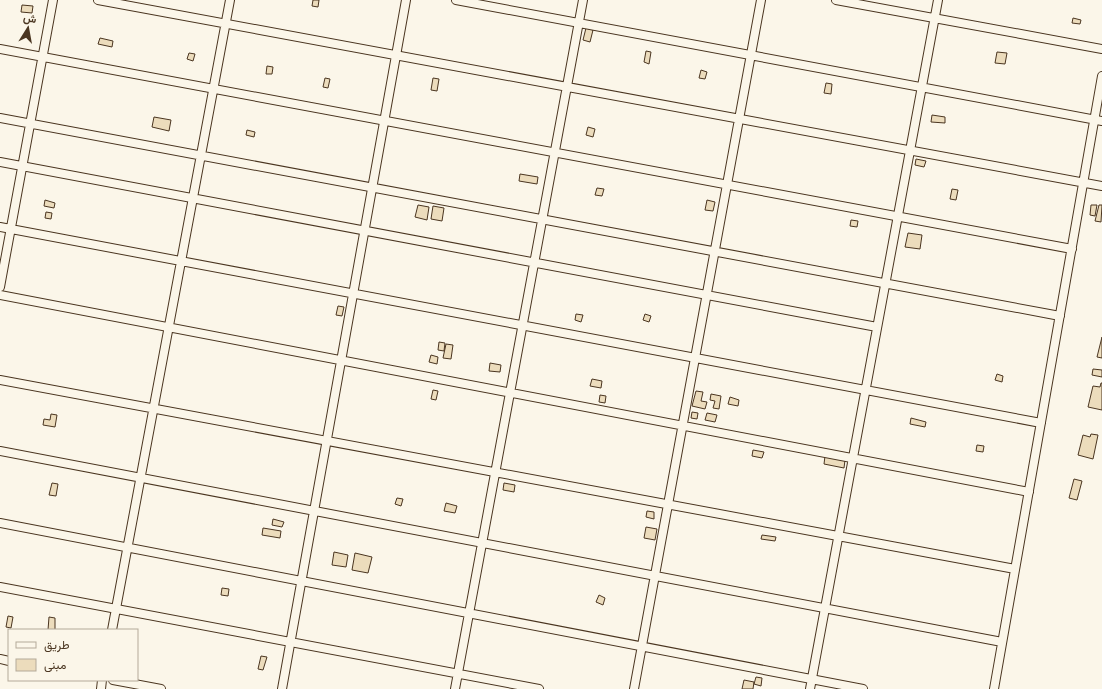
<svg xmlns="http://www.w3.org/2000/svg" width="1102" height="689" font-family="'PT Sans',Vazirmatn,sans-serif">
<rect width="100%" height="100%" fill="#fbf6e9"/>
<path fill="#ecdcbc" stroke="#4a3520" d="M313 0H319L318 7 312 6Z
M22 5 33 6 32 13 21 12Z
M1073 18 1081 20 1080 24 1072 23Z
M586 28 593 30 590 42 583 40Z
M100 38 113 41 112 47 98 44Z
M646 51 651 52 649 64 644 62Z
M997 52 1007 53 1005 64 995 63Z
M189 53 195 54 193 61 187 59Z
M267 66 273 67 272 74H266Z
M701 70 707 72 705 79 699 78Z
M325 78 330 79 328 88 323 87Z
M433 78 439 79 437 91 431 90Z
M826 83 832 84 831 94 824 93Z
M932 115 945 117V123L931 122Z
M154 117 171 120 169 131 152 127Z
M588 127 595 129 593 137 586 135Z
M247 130 255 132 254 137 246 135Z
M916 159 926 161 924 167 915 165Z
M520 174 538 177 537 184 519 181Z
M597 188 604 189 602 196 595 195Z
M952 189 958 190 956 200 950 199Z
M45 200 55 203 54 208 44 206Z
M707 200 715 202 713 211 705 210Z
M418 205 429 207 427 220 415 217Z
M1091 205H1097L1095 216 1090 215Z
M1099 205H1102L1101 222 1095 221Z
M433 206 444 208 442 221 431 219Z
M46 212 52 213 51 219 45 218Z
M851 220 858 221 857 227 850 226Z
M908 233 922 235 920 249 905 247Z
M338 306 344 307 342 316 336 315Z
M576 314 583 315 581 322 575 320Z
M645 314 651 316 649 322 643 320Z
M1102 337V358L1097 357Z
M439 342 445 343 444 351 438 350Z
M446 344 453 345 451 359 443 358Z
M431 355 438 357 437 364 429 362Z
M490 363 501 365 500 372 489 371Z
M1093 369 1102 370V377L1092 375Z
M997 374 1003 376 1002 382 995 380Z
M592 379 602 381 601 388 590 386Z
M1101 383H1102V410L1088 407 1093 386 1100 387Z
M433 390 438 391 436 400 431 399Z
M696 391 703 392 701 401 707 402 705 409 692 406Z
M711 394 721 396 719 409 713 408 715 401 710 400Z
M600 395 606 396 605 403 599 402Z
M730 397 739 400 738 406 728 404Z
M692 412 698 413 697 419 691 418Z
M707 413 717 415 715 422 705 420Z
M51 414 57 415 55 427 43 425 44 419 50 420Z
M911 418 926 422 925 427 910 424Z
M1091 434 1098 435 1093 459 1078 455 1083 435 1090 437Z
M977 445 984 446 983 452 976 451Z
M753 450 764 452 762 458 752 456Z
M825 456 845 460 844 468 824 464Z
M1074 479 1082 481 1077 500 1069 498Z
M52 483 58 484 56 496 49 495Z
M504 483 515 485 514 492 503 490Z
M397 498 403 499 401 506 395 504Z
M446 503 457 506 455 513 444 511Z
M647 511 654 512V519L646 517Z
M273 519 284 522 282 527 272 525Z
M646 527 657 529 655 540 644 538Z
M263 528 281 531 280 538 262 535Z
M762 535 776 537 775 541 761 539Z
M334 552 348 555 346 567 332 565Z
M355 553 372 557 368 573 352 570Z
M222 588 229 589 228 596 221 595Z
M599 595 605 598 603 605 596 602Z
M8 616 13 617 11 628 6 627Z
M49 617 55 618V630H48Z
M261 656 267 657 263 670 258 669Z
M756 677 762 678 761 686 754 684Z
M744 680 754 682 753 689H742Z"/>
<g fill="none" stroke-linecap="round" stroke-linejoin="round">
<g stroke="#4a3520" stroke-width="10">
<path id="minor" d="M98 0 1102 186
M456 0 1102 121
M836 0 1102 49
M0 49 1072 249
M0 118 1060 316
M0 162 877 327
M0 227 1041 423
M0 287 53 0
M0 295 1029 492
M0 380 1015 569
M0 451 1002 642
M0 523 863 689
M0 587 539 689
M112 630 230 0
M0 659 9 661
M113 680 161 689
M101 689 102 680
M282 689 406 0
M455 689 583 0
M634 689 761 0
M810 689 938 0
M994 689 1102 76"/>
</g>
<use href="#minor" stroke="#fbf6e9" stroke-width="8"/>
</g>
<rect x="8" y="629" width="130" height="52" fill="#fbf6e9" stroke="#b4a999"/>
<rect x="16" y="642" width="20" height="6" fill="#fbf6e9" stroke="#b4a999"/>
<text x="44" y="649" font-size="12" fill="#4a3520">طريق</text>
<rect x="16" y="659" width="20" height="12" fill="#ecdcbc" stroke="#b4a999"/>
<text x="44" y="669" font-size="12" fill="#4a3520">مبنى</text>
<g transform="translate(28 28) rotate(11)" stroke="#fbf6e9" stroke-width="3" paint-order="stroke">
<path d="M0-3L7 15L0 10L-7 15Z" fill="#4a3520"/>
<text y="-6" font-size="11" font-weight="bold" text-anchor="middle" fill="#4a3520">ش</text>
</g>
</svg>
